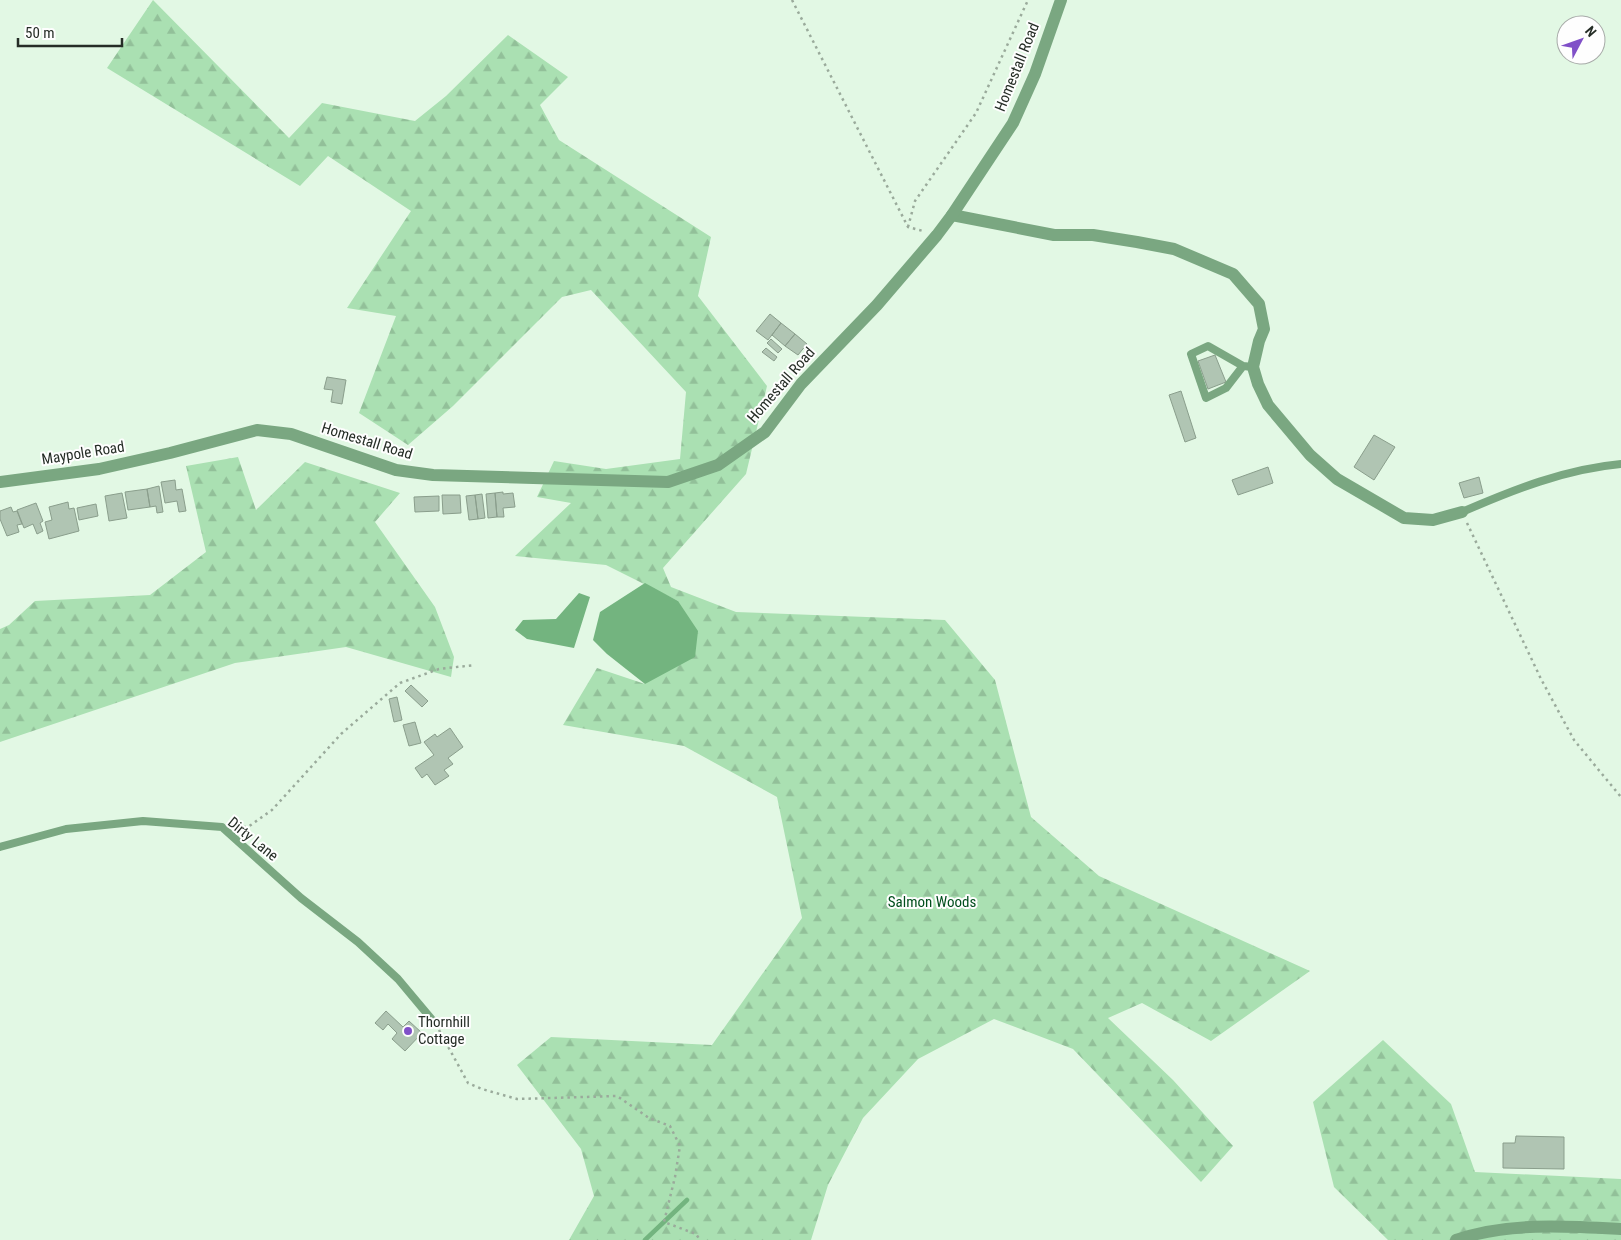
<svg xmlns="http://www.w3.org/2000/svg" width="1621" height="1240" font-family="'Roboto Condensed',sans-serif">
<defs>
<pattern id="forest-firs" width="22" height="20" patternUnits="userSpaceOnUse" patternTransform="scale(1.25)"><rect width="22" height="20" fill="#aae0b2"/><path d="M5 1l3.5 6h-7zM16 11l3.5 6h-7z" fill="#92c099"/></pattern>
</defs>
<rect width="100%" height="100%" fill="#e2f8e4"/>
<path fill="url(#forest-firs)" d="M153 0 289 138 322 103 415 121 446 96 508 35 568 77 540 105 559 140 711 237 698 296 767 386 746 474 663 568 671 587 736 612 945 620 995 680 1031 817 1099 876 1310 971 1211 1041 1142 1003 1108 1018 1173 1080 1233 1146 1201 1182 1073 1049 994 1019 918 1059 863 1118 828 1185 811 1240H569L594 1196 581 1149 517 1065 551 1037 712 1045 802 918 777 797 684 746 563 725 597 668 645 684 678 601 606 565 515 556 571 503 537 497 554 461 606 469 680 459 686 392 591 290 562 297 453 406 408 445 359 413 396 316 347 308 411 211 328 156 300 186 107 68Z
M238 457 256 510 305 462 400 493 375 522 435 607 454 657 451 677 346 647 235 663 0 742V629L9 625 35 601 150 595 206 552 186 466Z
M1383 1040 1451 1104 1475 1172 1621 1179V1240H1388L1334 1187 1313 1102Z"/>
<path fill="#73b47f" d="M645 583 678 601 698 631 695 657 645 684 607 654 593 640 600 612Z
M579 593 590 597 574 648 527 639 515 630 523 620 556 619Z"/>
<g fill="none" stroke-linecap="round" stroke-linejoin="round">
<path stroke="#73b47f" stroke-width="4.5" d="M645 1240 687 1200"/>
</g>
<path fill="#b0c5b3" stroke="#8a9e8c" d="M770 314 781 323 768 340 756 331Z
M781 323 795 334 785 346 772 335Z
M795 334 807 344 798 355 785 346Z
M771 339 782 349 778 353 767 343Z
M766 348 777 357 774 361 762 352Z
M1215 355 1226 382 1208 389 1198 361Z
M327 377 346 380 342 404 331 402 333 390 324 389Z
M1181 391 1196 438 1185 442 1169 395Z
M1374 435 1395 447 1374 480 1354 467Z
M1268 467 1273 483 1238 495 1232 480Z
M1479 477 1483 493 1464 498 1459 483Z
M175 480 176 490 182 489 186 511 179 512 177 501 165 503 161 482Z
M159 486 163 512 157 513 156 506 150 507 147 489Z
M147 489 150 507 128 510 125 492Z
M503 492V494L513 493 515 507 503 508 504 517H497L495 493Z
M122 493 127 518 109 521 105 496Z
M495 493 497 517 488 518 486 494Z
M482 494 485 518 478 519 475 495Z
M442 495H460L461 513 443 514Z
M475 495 478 519 469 520 466 496Z
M439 496V511L415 512 414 497Z
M68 502 69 509 74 508 79 531 49 539 45 522 52 520 49 507Z
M36 503 43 521 40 523 43 531 37 534 33 524 24 528 17 510Z
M96 504 98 516 79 520 77 508Z
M11 507 13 512 17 511 22 524 17 525 19 532 7 536 0 519V511Z
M411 685 428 701 422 707 405 691Z
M397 697 402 720 394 722 389 699Z
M415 722 421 743 409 746 403 725Z
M450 728 463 747 448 758 453 764 444 770 449 776 435 785 427 774 422 778 415 768 434 755 424 742 435 734 437 737Z
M386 1011 403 1027 409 1021 422 1033 405 1051 392 1039 397 1033 388 1024 383 1030 375 1023Z
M1516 1136 1564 1137V1169L1503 1168V1143H1515Z"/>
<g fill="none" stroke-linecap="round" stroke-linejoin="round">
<path stroke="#9aaa9b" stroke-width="2.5" stroke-dasharray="2.5 4" stroke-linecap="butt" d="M792 0 908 227 923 231
M908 227 915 201 976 113 1028 0
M1467 523 1541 679 1574 740 1621 797
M237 827H248L272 810 341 734 400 683 439 669 475 665
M439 1030 468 1083 482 1089 517 1099 617 1096 649 1118 670 1126 680 1146 675 1177 664 1222 696 1234 700 1240"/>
<path stroke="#7aa781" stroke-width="8" d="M1243 366 1208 346 1191 354 1206 398 1226 388 1243 366 1253 367
M1462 512C1513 490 1565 469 1621 464
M0 847 66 829 143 821 222 827 301 898 358 942 398 979 434 1022"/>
<path stroke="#7aa781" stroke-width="12" d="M952 215 1054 235H1093L1137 242 1174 249 1233 274 1259 304 1264 329 1259 341 1253 367 1258 384 1268 405 1310 455 1337 479 1404 518 1433 520 1462 512
M1456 1240C1507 1222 1568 1226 1621 1229"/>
<path stroke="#7aa781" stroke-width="12" d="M0 482 99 469 170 453 257 430 291 434 396 470 433 475 668 482 718 465 765 432 801 384 877 305 937 235 952 215 1013 123 1035 74 1061 0"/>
</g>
<circle fill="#8050c8" stroke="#fefefe" stroke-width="2" cx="408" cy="1031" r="5"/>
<g text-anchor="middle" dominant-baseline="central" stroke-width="4" stroke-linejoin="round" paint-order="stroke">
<g font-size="15" fill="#252d26" stroke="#fefefe">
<text transform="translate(1017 67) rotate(-68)">Homestall Road</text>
<text transform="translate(781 385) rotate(-49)">Homestall Road</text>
<text transform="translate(367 441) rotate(17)">Homestall Road</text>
<text transform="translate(83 453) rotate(-9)">Maypole Road</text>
<text transform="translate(253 839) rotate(39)">Dirty Lane</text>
</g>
<g font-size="15" fill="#004e1c" stroke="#fefefe">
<text x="932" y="902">Salmon Woods</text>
</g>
<g font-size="15" fill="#252d26" stroke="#fefefe" text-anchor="start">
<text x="418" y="1022">Thornhill<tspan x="418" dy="17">Cottage</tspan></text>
</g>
</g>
<g transform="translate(1581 40) rotate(49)"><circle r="24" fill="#fefefe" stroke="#a7aaa8"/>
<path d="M0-4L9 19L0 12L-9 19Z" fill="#8050c8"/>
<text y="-8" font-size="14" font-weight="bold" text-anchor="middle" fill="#252d26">N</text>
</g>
<path d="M18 38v8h104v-8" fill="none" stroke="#252d26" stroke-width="2.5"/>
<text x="25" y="38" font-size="15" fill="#252d26" stroke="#fefefe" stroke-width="4" paint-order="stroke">50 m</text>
</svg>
